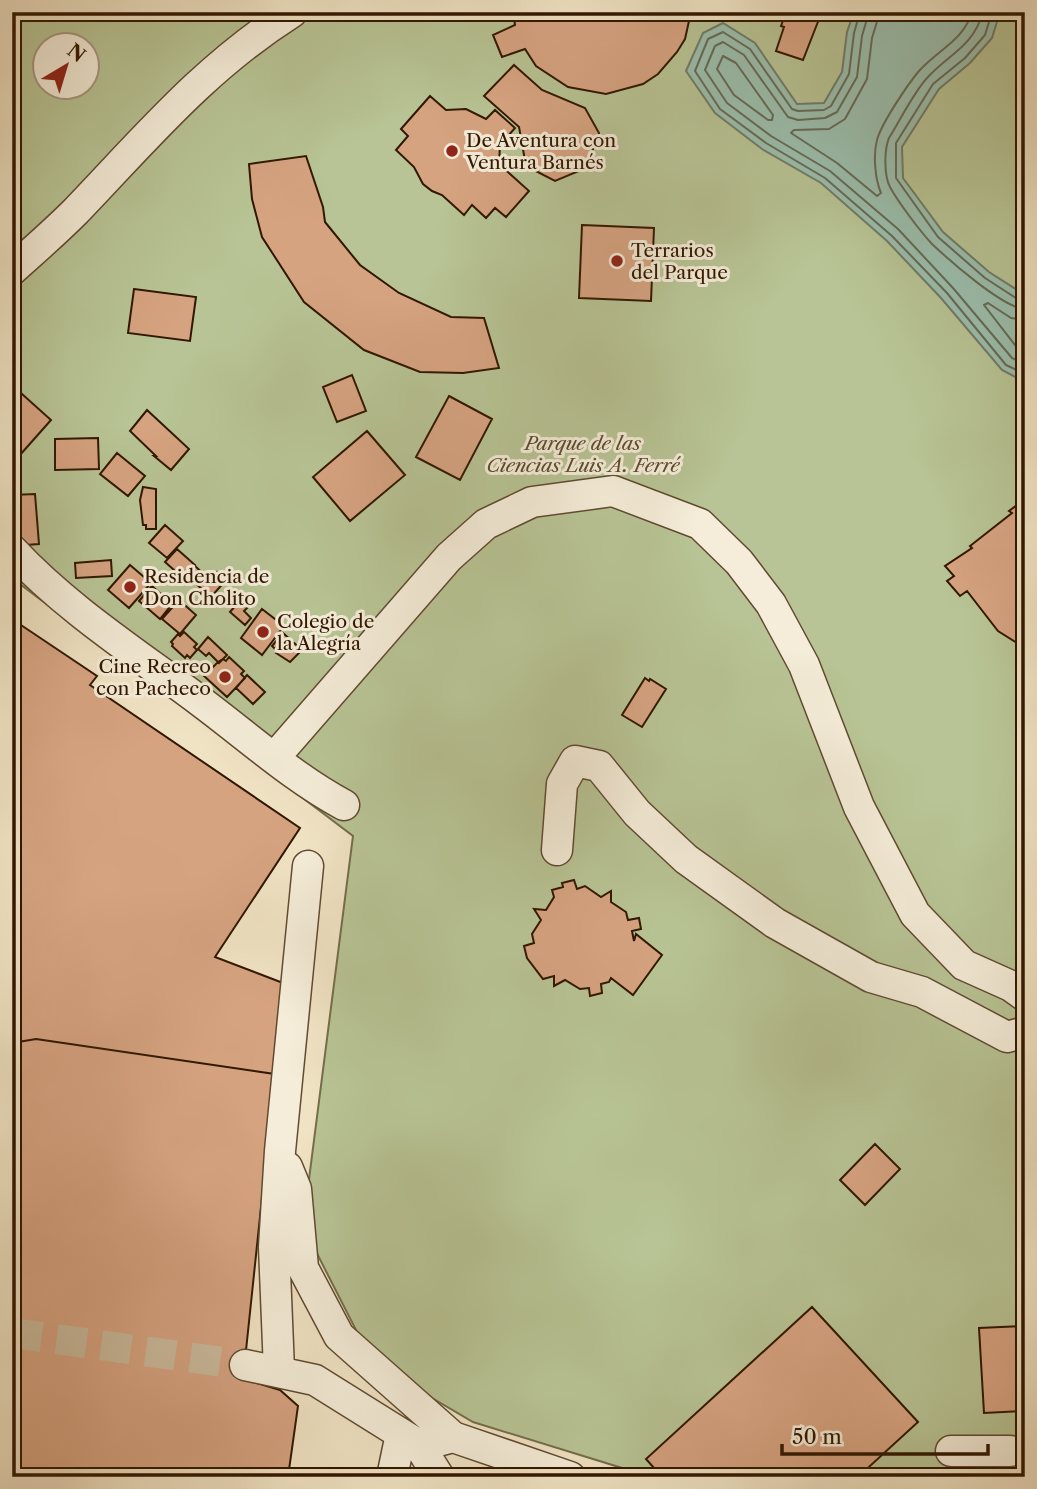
<svg xmlns="http://www.w3.org/2000/svg" width="1037" height="1489" font-family="'Libre Caslon Text',serif">
<rect width="100%" height="100%" fill="#f0e3c4"/>
<filter id="stains"><feTurbulence type="fractalNoise" baseFrequency=".00286" numOctaves="4"/><feColorMatrix values="0 0 0 0 .2 0 0 0 0 .09 0 0 0 0 .02 0 0 0 .5 -.17"/></filter>
<radialGradient id="worn" r=".72"><stop offset=".6" stop-color="#630" stop-opacity="0"/><stop offset="1" stop-color="#630" stop-opacity=".3"/></radialGradient>
<path fill="#b8c495" stroke="#746e4a" stroke-width="2" fill-rule="evenodd" d="M12 12H1025V1477H632L622 1468 473 1422 410 1385 357 1332 303 1226 353 836 12 578ZM46 46H88V88H46Z"/>
<path fill="#9bbfae" stroke="#717c68" stroke-width="2" d="M854 12H1000L992 38 970 63 939 89 902 147 903 178 943 232 989 272 1025 295V382L1002 370 941 298 887 241 821 183 762 149 715 113 686 71 703 33 723 23 755 43 797 104 824 103 842 72 847 32Z"/>
<g fill="none" stroke-linecap="round" stroke-linejoin="round">
<path stroke="#666b57" stroke-width="2" d="M860 12 854 33 849 74 831 106 824 110 798 111 792 109 750 49 723 32 708 39 695 71 720 109 766 143 825 178 892 236 947 293 1006 365 1025 374
M869 12 862 36 857 77 837 112 825 118 798 120 788 117 744 55 723 42 715 46 705 70 727 103 771 136 830 171 898 229 953 288 1012 358 1025 364
M880 12 872 38 867 79 845 119 829 129 794 130 791 133 837 163 877 196 881 193C875 179 873 155 877 140 881 124 908 84 919 71 938 50 964 40 972 12
M983 12C973 47 950 53 927 78 912 95 901 119 889 138 884 150 884 176 890 187 898 202 920 231 932 244 949 260 1003 308 1025 309
M992 12 985 35 965 58 933 84 896 143V178L938 237 985 278 1019 300 1025 301
M723 56 736 63 773 115 772 120H768L734 95 717 69Z
M1025 320 1011 318 988 303 984 305 1018 349 1025 352"/>
</g>
<path fill="#d6a381" stroke="#311700" stroke-width="2" d="M513 12H691L685 39 677 52 658 74 643 84 606 94 568 87 536 66 525 49 502 57 493 35 515 25Z
M786 12 821 14 803 60 776 51 784 27 781 26Z
M514 65 542 90 585 108 599 133 586 168 555 181 526 166 519 127 484 96Z
M430 96 446 110 466 109 486 119 495 110 515 128 500 145 499 164 529 191 506 217 495 208 486 218 472 205 464 215 442 195 432 191 423 184 414 167 396 150 408 136 401 129Z
M306 156 323 207 325 222 360 265 399 293 451 317 484 318 499 368 463 373 420 372 364 350 304 302 262 237 252 199 249 164Z
M582 225 654 228 651 301 579 298Z
M134 289 196 297 190 341 128 333Z
M352 375 366 411 337 422 323 387Z
M12 385 51 420 12 464Z
M449 396 492 419 460 480 416 457Z
M147 410 189 449 171 470 154 456H156L130 431Z
M367 431 405 475 350 521 313 477Z
M98 438 99 469 55 470V439Z
M117 453 145 476 128 496 100 474Z
M143 487 156 489V529H146V525H143L140 500Z
M35 494 39 544 12 546V495Z
M1025 499V648L998 631 967 591 960 596 947 581 954 576 945 566 972 548 970 546 1012 513 1009 511Z
M165 525 183 541 167 558 149 543Z
M177 549 195 565 183 578 165 562Z
M111 560 112 576 76 578 75 563Z
M130 565 151 583 129 608 108 590Z
M195 566 210 580 217 572 226 580 211 597 187 576Z
M152 586 172 604 160 619 139 601Z
M243 597 251 604 244 611 251 618 245 625 230 612Z
M179 600 196 615 180 634 162 619Z
M262 609 284 626 262 655 241 638Z
M12 619 97 676 90 685 300 828 215 957 283 983 275 1074 36 1039 12 1043Z
M184 632 197 644 194 647 197 650 190 658 187 655 185 658 172 646 173 644 171 642 178 634 180 636Z
M283 633 302 650 290 662 276 653 277 651 272 646Z
M208 637 227 655 219 663 209 653 206 656 198 649Z
M229 657 244 671 241 674 245 678 227 697 204 676 218 662 223 659 226 661Z
M247 675 265 692 253 704 236 688Z
M645 678 649 681 650 679 666 689 642 727 622 715Z
M574 880 577 889 585 886 601 897 611 891V902L626 912 628 920 639 918 641 929 632 931 634 941 636 934 662 955 633 995 611 978 609 982 601 984 602 993 590 996 589 988 580 989 565 980 554 986V976L543 979 527 958 524 946 534 943 532 934 541 920 534 909 546 910 554 897 552 890 563 887 562 883Z
M36 1039 275 1074 243 1379 280 1390 298 1406 288 1477H12V1043Z
M875 1144 900 1169 865 1205 840 1180Z
M812 1307 918 1422 858 1477H662L646 1459Z
M1025 1326V1411L984 1413 979 1328Z"/>
<g fill="none" stroke-linecap="round" stroke-linejoin="round">
<path stroke="#caba9d" stroke-width="30" stroke-dasharray="30 15" stroke-linecap="butt" d="M12 1333 245 1365"/>
<g stroke="#614a31" stroke-width="33">
<path id="minor" d="M12 270C33 251 55 232 75 212 146 138 204 68 292 12
M12 550C67 609 136 653 200 701 247 736 292 777 344 805
M274 758 449 557 486 524 532 502 613 491 700 524 739 562 771 604 804 665 859 807 915 914 964 965 1011 986 1025 996
M557 850 562 784 575 761 599 766 637 813 686 859 775 923 871 977 922 992 1007 1037 1025 1032
M287 1167 296 1189 303 1268 339 1336 453 1437
M245 1365 315 1380 419 1445 439 1477
M279 1370 274 1247 280 1151 308 866
M434 1442 453 1437 570 1477
M951 1451H1010
M392 1477 401 1434"/>
</g>
<use href="#minor" stroke="#f5edd9" stroke-width="30"/>
</g>
<g fill="#8f2418" stroke="#f5edd9" stroke-width="2.5">
<circle cx="452" cy="151" r="7"/>
<circle cx="617" cy="261" r="7"/>
<circle cx="130" cy="587" r="7"/>
<circle cx="263" cy="632" r="7"/>
<circle cx="225" cy="677" r="7"/>
</g>
<g text-anchor="middle" dominant-baseline="central" stroke-width="6" stroke-linejoin="round" paint-order="stroke">
<g font-size="19" fill="#311700" stroke="#f5edd9" text-anchor="start">
<text x="466" y="140">De Aventura con<tspan x="466" dy="22">Ventura Barnés</tspan></text>
<text x="631" y="250">Terrarios<tspan x="631" dy="22">del Parque</tspan></text>
<text x="144" y="576">Residencia de<tspan x="144" dy="22">Don Cholito</tspan></text>
<text x="277" y="621">Colegio de<tspan x="277" dy="22">la Alegría</tspan></text>
<text x="211" y="666" text-anchor="end">Cine Recreo<tspan x="211" dy="22">con Pacheco</tspan></text>
</g>
<g font-size="19" font-style="italic" fill="#5a4b2d" stroke="#f5edd9">
<text x="583" y="443">Parque de las<tspan x="583" dy="22">Ciencias Luis A. Ferré</tspan></text>
</g>
</g>
<rect width="1037" height="1489" fill="none" stroke="#f0e3c4" stroke-width="42"/>
<rect x="14" y="14" width="1009" height="1461" fill="none" stroke="#311700" stroke-width="3.5"/>
<rect x="21" y="21" width="995" height="1447" fill="none" stroke="#311700" stroke-width="2"/>
<g transform="translate(66 66) rotate(38)"><circle r="33" fill="#f5edd9" stroke="#a79782" stroke-width="2"/>
<path d="M0-5L12 26L0 18L-12 26Z" fill="#8f2418"/>
<text y="-10" font-size="19" font-weight="bold" text-anchor="middle" fill="#311700">N</text>
</g>
<path d="M782 1444v10h206v-10" fill="none" stroke="#311700" stroke-width="3.5"/>
<text x="792" y="1444" font-size="21" fill="#311700" stroke="#f5edd9" stroke-width="5" paint-order="stroke">50 m</text>
<rect width="100%" height="100%" filter="url(#stains)"/>
<rect width="100%" height="100%" fill="url(#worn)"/>
</svg>
